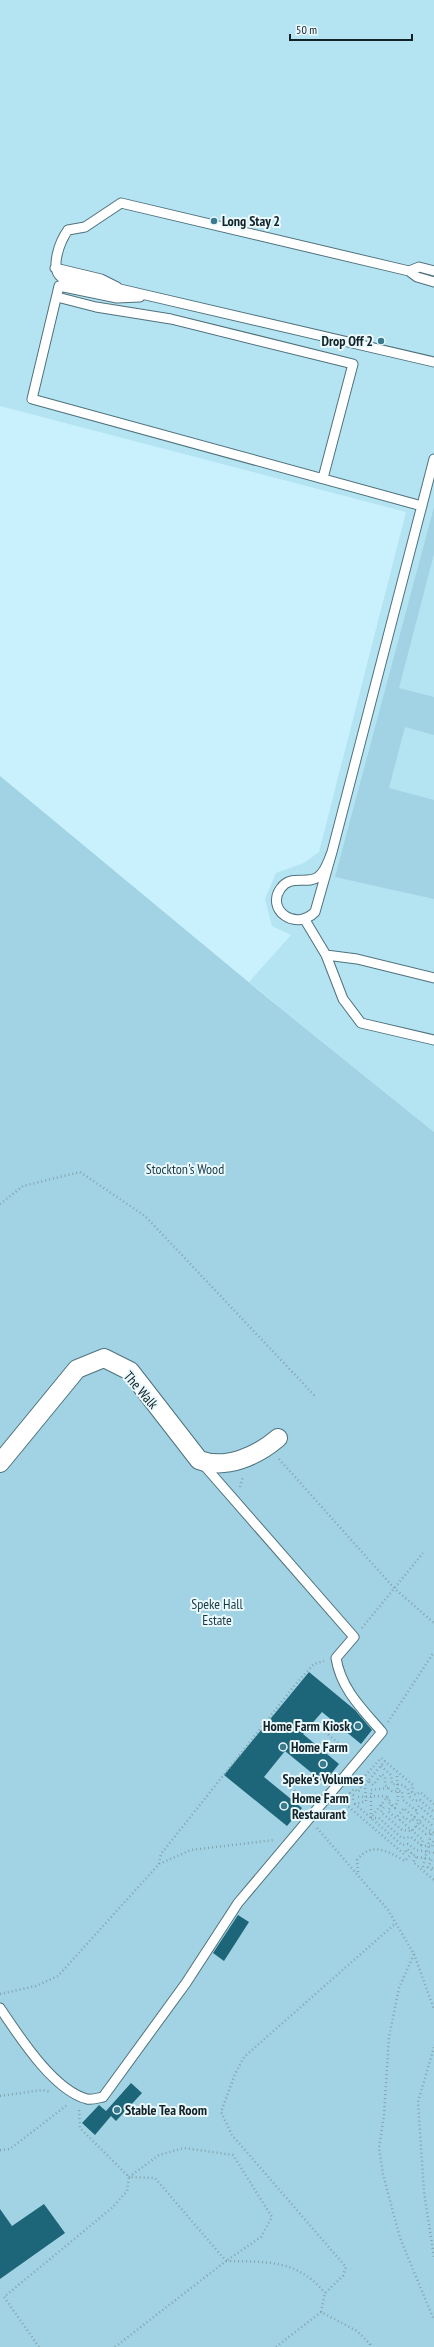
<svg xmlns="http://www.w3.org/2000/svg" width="434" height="2347" font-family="'PT Sans Narrow',sans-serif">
<rect width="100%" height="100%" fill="#c9f0fd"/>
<path fill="#b4e3f2" d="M0 0H434V1132L249 982 291 935 272 926 265 899 276 873 304 863 319 852 406 512 0 406Z"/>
<path fill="#a2d3e4" d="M434 507V554L399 688 434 697V735L405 727 389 788 434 800V899L335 877Z
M0 776 263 994 434 1132V2347H0Z"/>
<path fill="#1d6578" d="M309 1672 355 1710 372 1730 361 1744 322 1712 303 1734 339 1764 324 1783 285 1751 264 1777 302 1808 287 1826 224 1775Z
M238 1915 249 1922 224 1961 213 1953Z
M131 2083 142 2093 116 2121 111 2116 95 2135 82 2123 99 2105 106 2111Z
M44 2204 65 2233 0 2279V2209L12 2226Z"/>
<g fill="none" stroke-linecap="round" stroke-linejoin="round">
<g stroke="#4f727d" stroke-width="11">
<path id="lane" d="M55 268 101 279 117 287
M409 271 419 267 434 271
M434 282 417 277 409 271 121 203 85 227 68 230C60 241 49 269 62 278L100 288 120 289 434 362
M57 297 96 307 171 319 353 364 323 478
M140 297 117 298 59 286 32 399 422 506
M332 852 434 459
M332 852 315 912C295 932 265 909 281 888 291 874 307 885 318 877 326 871 328 861 332 852Z
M305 920 326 955 343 999 361 1023 434 1040
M326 955 357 959 434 978
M0 2008C19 2036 53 2090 87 2099 92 2100 98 2098 103 2097L186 1983 238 1903 382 1732C362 1709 341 1689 336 1658L354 1637 202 1463"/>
</g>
<g stroke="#4f727d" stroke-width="20">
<path id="street" d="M0 1463 77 1369 104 1358 130 1371 199 1460C226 1470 257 1456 278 1438"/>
</g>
<path stroke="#85a3ad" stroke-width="2.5" stroke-dasharray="1 3" stroke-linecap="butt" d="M0 1204 23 1186 80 1172 145 1216 315 1396
M279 1459 395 1589 434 1623
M240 1487 243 1477
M362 1628 423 1553
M388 1722 434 1652
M325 1732 349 1752
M381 1766 391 1775 392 1784 403 1785 408 1789 409 1796 414 1801 420 1800 434 1812
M282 1780 308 1802
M368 1781 365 1785 366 1801 355 1804 402 1845 408 1844 416 1850 434 1853
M388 1788 371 1790V1818L387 1797 390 1799 388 1802 392 1805 388 1811 396 1818 404 1808 408 1812
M382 1796 387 1797
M434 1804 420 1792 416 1795 412 1792 413 1785 381 1758 358 1784 361 1788 358 1792 354 1789 350 1793 353 1795V1800L345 1799 343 1802 404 1854 407 1849 416 1857 432 1859 428 1867 434 1872
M381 1805 384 1807 381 1812 402 1830 412 1831 423 1817 434 1827
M392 1805 395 1808 398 1800
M416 1810 419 1806 434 1819
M371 1818H379L402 1838 411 1837 421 1845 423 1840 400 1820 404 1817 411 1822 418 1812 403 1800 402 1791H392L385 1785V1777L382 1774 373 1785 368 1781 385 1761
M416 1826 426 1834 432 1833 430 1838
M317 1828 388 1910 414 1954 399 1988 389 2037 384 2115 379 2148 383 2174 400 2238 434 2320
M426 1828 434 1833
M421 1845 432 1847 434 1839
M416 1857 413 1862 434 1880
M159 1864 161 1854 295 1685 314 1664 324 1661
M432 1868 434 1869
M358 1872 357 1860C372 1841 387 1851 405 1861L412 1853
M414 1954 434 2009
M0 1994 36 1986 58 1976 159 1864 191 1850 274 1840
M434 2047 418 2102 424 2192 434 2257
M0 2096 42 2090 51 2092
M0 2150 10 2149 67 2105
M129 2177 159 2155 184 2148 233 2155 272 2217 261 2237 226 2261
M226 2261C267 2262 297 2259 325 2293
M321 2312 325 2293 343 2276 346 2267 232 2135 221 2112 235 2074 244 2057 396 1923
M39 2347 4 2297 113 2207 127 2191 129 2177 80 2128 79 2108
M115 2347 226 2261 155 2178 129 2177
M276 2347 321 2312 357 2331 370 2344V2347"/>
<use href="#lane" stroke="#fff" stroke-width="9"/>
<use href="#street" stroke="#fff" stroke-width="18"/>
<path stroke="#85a3ad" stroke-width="2.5" stroke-dasharray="1 3" stroke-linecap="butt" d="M397 1776 398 1800
M358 1797 382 1796
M408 1812 426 1828
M423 1867 430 1838"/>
</g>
<g fill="#3a7b8e" stroke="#eaf9fe" stroke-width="1.5">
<circle cx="214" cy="221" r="4"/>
<circle cx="381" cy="341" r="4"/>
<circle cx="358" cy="1726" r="4"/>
<circle cx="283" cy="1747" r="4"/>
<circle cx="323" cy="1764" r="4"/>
<circle cx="284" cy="1806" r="4"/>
<circle cx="117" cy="2110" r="4"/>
</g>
<g text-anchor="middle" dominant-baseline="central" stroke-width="4" stroke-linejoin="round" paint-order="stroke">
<g font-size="14" font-weight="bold" fill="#132226" stroke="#eaf9fe" text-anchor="start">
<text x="222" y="221">Long Stay 2</text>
<text x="373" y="341" text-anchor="end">Drop Off 2</text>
<text x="350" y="1726" text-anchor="end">Home Farm Kiosk</text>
<text x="291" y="1747">Home Farm</text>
<text x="323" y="1779" text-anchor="middle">Speke's Volumes</text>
<text x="292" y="1798">Home Farm<tspan x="292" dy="16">Restaurant</tspan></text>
<text x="125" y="2110">Stable Tea Room</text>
</g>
<g font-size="14" fill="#193a44" stroke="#eaf9fe">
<text x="185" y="1169">Stockton's Wood</text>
<text x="217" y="1604">Speke Hall<tspan x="217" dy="16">Estate</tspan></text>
</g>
<g font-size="14" fill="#132226" stroke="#eaf9fe">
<text transform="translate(141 1390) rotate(49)">The Walk</text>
</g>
</g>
<path d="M290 34v6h122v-6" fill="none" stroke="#132226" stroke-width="2"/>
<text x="296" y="34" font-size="12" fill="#132226" stroke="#eaf9fe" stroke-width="3" paint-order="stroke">50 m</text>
</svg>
